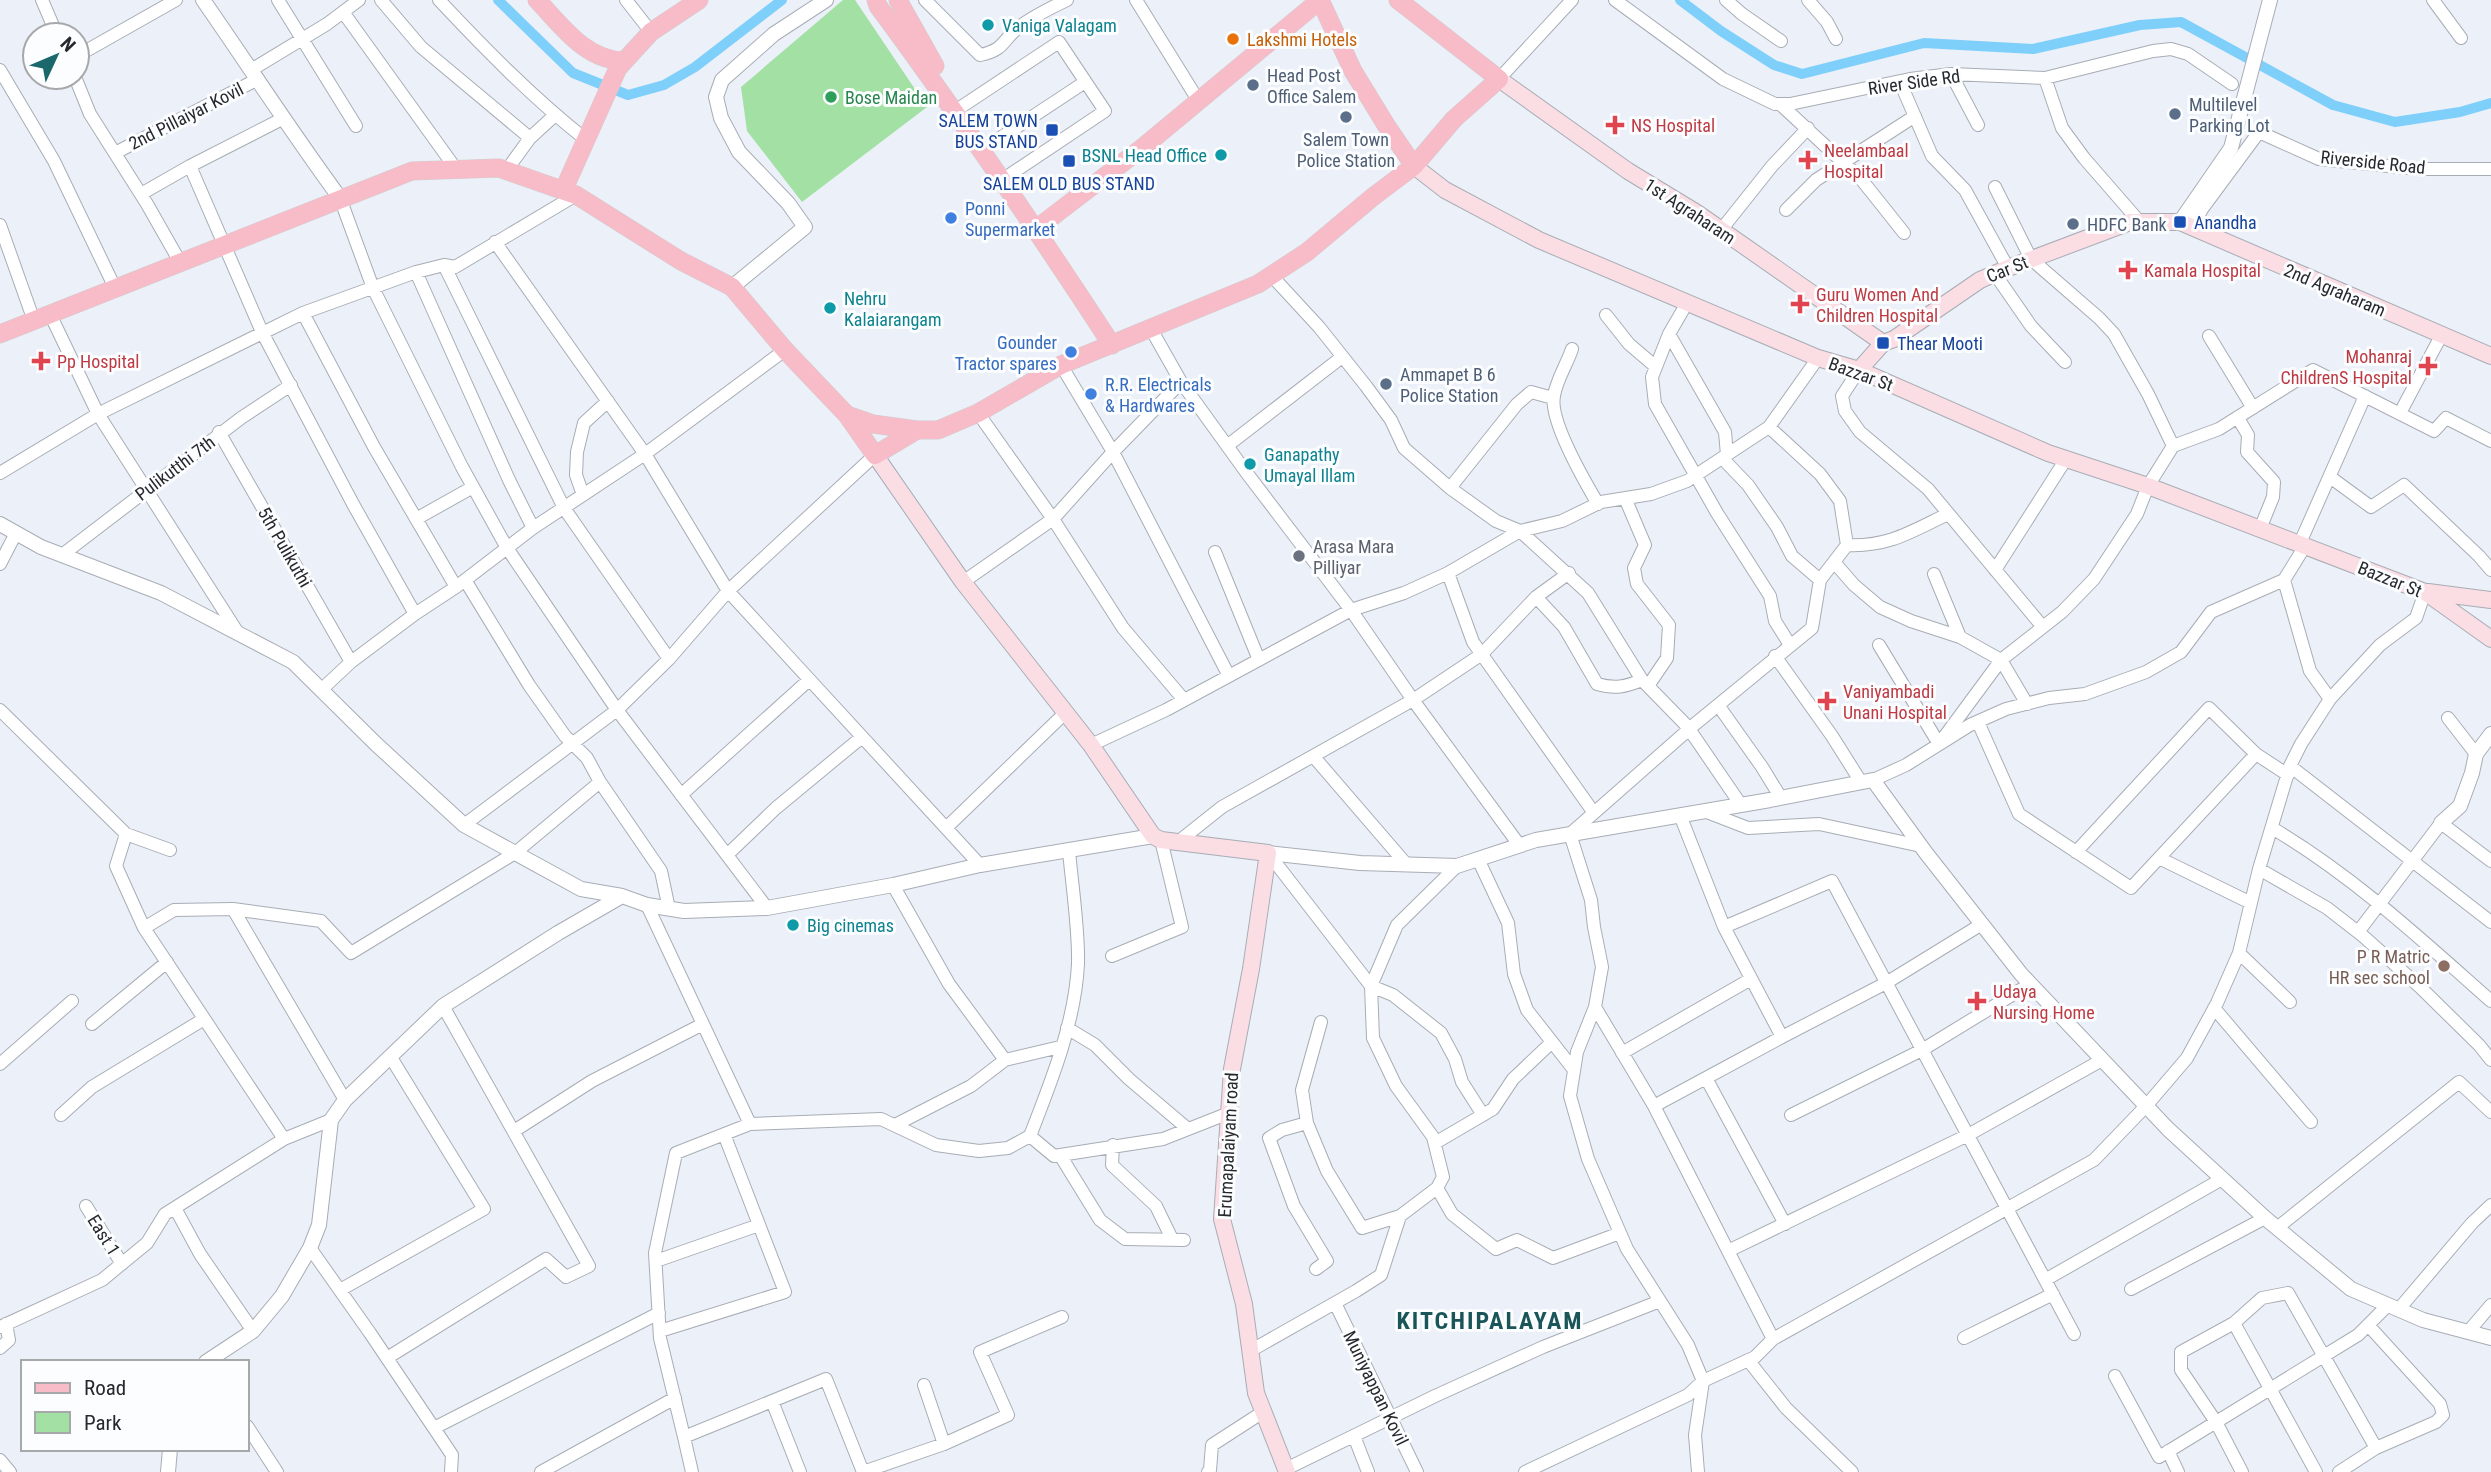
<svg xmlns="http://www.w3.org/2000/svg" width="2491" height="1472" font-family="'Roboto Condensed',sans-serif">
<rect width="100%" height="100%" fill="#ebf0f9"/>
<path fill="#a2e0a4" d="M843 0H855L927 107 802 202 747 131 741 87Z"/>
<g fill="none" stroke-linecap="round" stroke-linejoin="round">
<path stroke="#7fcffb" stroke-width="10" d="M498 0 573 73 628 95 664 85 695 67 782 0
M1680 0 1721 31 1774 65 1802 74 1924 43 2033 49 2140 25 2181 22 2333 105 2395 122 2460 112 2491 103"/>
<g stroke="#a8adb5" stroke-width="14">
<path id="minor" d="M42 0 57 35
M278 0 356 126
M381 0 421 47 530 138
M439 0C485 49 532 97 585 139
M626 0 651 32
M925 0 980 55C1005 50 1002 40 1019 27 1034 16 1050 8 1067 0
M1136 0 1198 100
M1615 0 1723 79 1775 104H1790L1910 79 1951 74 2045 78 2153 51 2171 49 2188 54 2232 84
M1726 0 1742 14 1781 41
M1808 0 1827 22 1836 39
M2433 0 2461 38
M343 12 456 169
M77 56 176 0
M0 70 54 161 115 288
M251 70 327 24 359 0
M1951 74 1978 125
M75 77 90 114 147 204 180 262
M2045 78 2062 128 2084 158 2138 220
M1499 79 1572 0
M1900 82 1932 156 1965 190 2008 268
M1780 104 1861 179 1904 233
M955 111 1059 42 1105 111 1002 180
M282 119 190 166 262 332 353 504 415 614
M982 150 1085 82
M115 153 258 79
M506 171 530 138 555 115
M1995 187 2031 259 2099 318 2114 334 2148 394 2173 446
M141 194 190 166
M340 198 373 288 462 467 507 548 617 710 767 908
M1786 210 1816 180 1915 116
M0 225 34 321
M2192 228 2202 209 2259 132 2319 159 2418 169H2491
M1721 230 1772 166 1808 128
M495 242 645 454 728 591 980 865
M444 265 564 508 669 659
M416 272 509 480 533 528
M1995 274 2031 326 2065 362
M1271 275 1319 327 1366 386 1391 420 1404 448 1450 488 1496 521 1520 531 1588 593 1642 680 1687 726 1741 805
M1687 303 1669 334 1725 432 1727 455
M303 313 374 447 456 587
M50 314 98 414 238 633
M1606 315 1629 344 1656 367
M1151 329 1181 382 1246 472 1351 610 1413 700 1520 846
M1669 334 1652 377 1655 404 1717 513 1770 596 1775 621 1790 645
M2209 336 2253 408
M1572 349C1567 364 1556 381 1554 396 1549 420 1585 482 1598 504
M1061 365 1113 452 1229 676
M1859 370 1842 396 1845 411 1860 432 1928 489 2042 626
M978 413 1053 519 1123 628 1184 700
M2400 413 2441 336
M2238 418 2248 435 2247 452 2274 482 2273 497 2260 529
M1769 427 1820 474 1840 501 1847 545 1820 580 1812 628 1695 724 1570 834 1591 900 1594 927 1602 967 1595 1007 1577 1052 1570 1096 1588 1159 1627 1249 1688 1345 1703 1381 1755 1357 1773 1339 2094 1160 2146 1106 2187 1058 2217 1003 2239 953 2259 869 2290 766 2301 744 2330 699 2380 645 2416 618 2425 592
M219 432 351 662
M1227 446 1342 357
M1722 458 1748 485 1777 527 1792 556 1820 580
M0 473 98 414 303 313 416 272 444 265 455 267 576 195
M2330 477 2371 507 2404 485 2479 556 2491 570
M1450 488 1517 404 1531 392 1553 398
M583 495 576 475 577 452 584 423 608 401
M1625 498 1645 545 1634 568 1637 584 1669 625 1667 658 1648 686
M416 519 473 487
M2300 543 2365 396
M1847 545C1889 547 1912 531 1948 514
M1215 552 1259 660
M62 555 241 418 291 385
M1834 562 1854 585 1880 607 1911 621 1960 637 2001 660 2027 704
M0 564 16 533
M1995 570 2066 459
M1448 573 1473 642 1594 813
M1934 574 1960 637
M465 580 529 685 565 736 587 758 600 782 661 871 669 909
M2284 580 2310 671 2330 699
M963 582 1053 519 1113 452 1181 382
M1536 597 1564 627 1597 684C1615 689 1625 687 1642 680
M1879 645 1939 744 2001 660 2062 612 2094 579 2137 514 2148 486 2173 446 2219 429 2313 370 2434 431 2446 418 2491 441
M1775 656 1832 736 1861 782
M321 690 351 662 415 614 456 587 533 528 645 454 785 350
M1718 705 1762 767 1781 798
M0 710 126 834 116 866 144 928
M2448 718 2476 754
M1978 722 2019 814 2131 888 2256 754 2288 775
M1091 745 1166 710 1351 610 1404 593 1448 573 1520 531 1562 521 1601 502 1651 494 1687 481 1769 427 1818 358
M1314 757 1407 865
M2290 766 2491 922
M1873 780 1906 765 1970 725 2006 709 2049 698 2085 694 2146 672 2181 652 2211 612 2284 580 2305 546
M681 795 809 680
M1704 811 1748 828 1819 824 1921 846
M1680 815 1724 927 1832 881 2074 1334
M464 825 617 710 669 659 728 591 875 455
M946 828 1065 713
M2272 828C2352 875 2422 940 2491 1001
M126 834 170 850
M1178 842 1222 807 1413 700 1482 654 1536 597 1569 573
M1069 851C1072 885 1079 930 1078 964 1075 1023 1051 1082 1030 1136L1054 1156 1163 1139 1229 1113
M2076 852 2209 708 2256 754
M1268 853 1371 986 1397 925 1457 866
M727 855 776 808 862 737
M2159 858 2251 903
M1478 859 1508 923 1514 974 1527 1010 1574 1070
M2259 869 2327 908 2363 936 2420 987 2479 1045 2491 1060
M893 885 949 984 1005 1060 1060 1047
M647 905 750 1124 676 1153 655 1253 660 1338 684 1437 826 1379 863 1472
M233 909 174 910 144 928 284 1139
M1724 927 1782 1037 1654 1106 1773 1339
M2358 932 2441 823 2491 861
M2239 953 2290 1002
M1112 956 1182 927 1161 840
M1595 1007 1654 1106
M2214 1008 2311 1122
M1321 1022 1302 1090 1307 1123 1327 1171 1362 1228 1400 1216
M92 1024 167 962
M1067 1028 1095 1045 1129 1079 1188 1129
M1782 1037 1886 983 1982 924
M1622 1053 1751 979
M0 1064 72 1001
M1706 1078 1785 1224
M345 1100 233 909 321 921 351 953 515 853 600 782
M61 1115 92 1087 204 1019
M1483 1115 1462 1082 1455 1059 1441 1033 1393 995 1371 986 1373 1038 1396 1086 1433 1137 1443 1177 1437 1188 1452 1214 1496 1249 1517 1240 1553 1258 1620 1233
M1791 1115 1922 1050 2030 984
M1307 1123 1282 1130 1269 1138 1294 1206 1327 1261 1316 1269
M750 1124 881 1119 936 1145 979 1151 1008 1148 1030 1136
M895 1125 971 1086 1005 1060
M514 1131 592 1081 703 1024
M1435 1143 1493 1109 1513 1079 1552 1042
M1113 1145 1112 1165 1156 1206 1172 1239
M1060 1155 1100 1220 1125 1239 1184 1240
M86 1206 122 1264
M175 1208 200 1254 253 1331
M2277 1228 2459 1082 2491 1112
M310 1248 370 1333 452 1455 451 1472
M1728 1251 1968 1135 2102 1060
M656 1261 759 1225
M2045 1280 2222 1179
M2131 1289 2265 1218
M340 1290 484 1209 390 1056
M1335 1303 1417 1472
M2399 1309 2472 1223 2491 1205
M2234 1323 2316 1472
M0 1327 102 1280 147 1243 165 1214 284 1139 331 1120
M660 1331 785 1292 724 1134
M2468 1332 2491 1305
M1964 1338 2053 1294
M0 1348 9 1340 6 1324
M1250 1351 1356 1291 1381 1275 1400 1216 1437 1188
M387 1358 546 1259 566 1277 589 1266 443 1006
M1748 1360 1786 1408 1852 1472
M2115 1376 2159 1457 2358 1335 2388 1305
M924 1385 944 1444
M772 1401 800 1472
M247 1426 277 1472
M434 1428 659 1313
M1354 1436 1368 1472
M684 1437 692 1472
M2168 1451 2178 1472
M0 1460 10 1472
M1286 1469 1435 1396 1543 1347 1660 1301
M541 1472 675 1398
M863 1472 944 1444 1008 1415 980 1352 1062 1317
M1208 1472 1210 1470 1212 1445 1263 1412
M1525 1472 1688 1395 1703 1381 1695 1435 1698 1472
M2242 1472 2216 1422 2181 1370V1352L2234 1323 2262 1298 2288 1293 2376 1448
M2339 1472 2376 1448 2436 1422 2443 1415 2440 1404 2368 1325"/>
</g>
<g stroke="#a8adb5" stroke-width="16">
<path id="tertiary" d="M203 0C249 66 292 133 340 198
M2180 222 2231 148 2270 0
M732 287 805 227 788 203 739 152 721 118 716 97 722 80 774 34 826 0
M0 524 41 547 161 593 293 662 376 744 464 825 581 889 622 896 647 905 684 911 767 908 893 885 980 865 1153 836
M2441 823 2460 806 2472 773 2476 754 2491 734
M1268 853 1360 863 1457 866 1536 840 1770 800 1873 780 1926 853 2021 974 2168 1129 2265 1218 2351 1289 2423 1320 2491 1338
M206 1362 253 1331 282 1296 310 1248 319 1225 331 1120 345 1100 443 1006 558 933 622 896
M168 1472 170 1449"/>
</g>
<g stroke="#a8adb5" stroke-width="18">
<path id="secondary" d="M1499 79 1628 171 1697 213 1883 343
M1414 166 1445 190 1539 240 1818 358 1859 370 2048 453 2148 486 2425 592 2491 639
M1859 370 1883 343 1894 339 1980 280 2008 268 2130 222H2180L2491 356
M875 455 963 582 1091 745 1153 836 1161 840 1268 853 1251 969 1232 1069 1222 1219 1244 1304 1256 1393 1287 1472
M2428 592 2491 600"/>
</g>
<g stroke="#cfd0d0" stroke-width="19">
<path id="primary" d="M537 0C562 26 585 60 624 61
M876 0 878 6C960 117 1037 230 1112 345
M898 0 935 66
M1320 0 1353 71 1386 125 1414 166
M564 189 618 68 651 32 699 0
M1036 229 1142 148 1320 0
M0 334 412 171 499 168 576 195 681 261 732 287 785 350 847 415 873 424 917 430H938L978 413 1061 365 1258 284 1307 252 1374 196 1414 166 1454 119 1499 79 1398 0
M847 415 875 455 917 430"/>
</g>
<use href="#minor" stroke="#fff" stroke-width="12"/>
<use href="#tertiary" stroke="#fff" stroke-width="14"/>
<use href="#secondary" stroke="#fbdde4" stroke-width="16"/>
<use href="#primary" stroke="#f8bbc8" stroke-width="18"/>
</g>
<g fill="#0f9aa8" stroke="#fcfdff" stroke-width="2.5">
<circle cx="988" cy="25" r="7"/>
<circle cx="1221" cy="155" r="7"/>
<circle cx="830" cy="308" r="7"/>
<circle cx="1250" cy="464" r="7"/>
<circle cx="793" cy="925" r="7"/>
</g>
<circle fill="#e8710a" stroke="#fcfdff" stroke-width="2.5" cx="1233" cy="39" r="7"/>
<g fill="#5c6f8a" stroke="#fcfdff" stroke-width="2.5">
<circle cx="1253" cy="85" r="7"/>
<circle cx="2175" cy="114" r="7"/>
<circle cx="1346" cy="117" r="7"/>
<circle cx="2073" cy="224" r="7"/>
<circle cx="1386" cy="384" r="7"/>
</g>
<circle fill="#2e9e5b" stroke="#fcfdff" stroke-width="2.5" cx="831" cy="97" r="7"/>
<g fill="#e0444e" stroke="#fcfdff" stroke-width="2.5">
<path d="M1611.5 114.5h7v7h7v7h-7v7h-7v-7h-7v-7h7z"/>
<path d="M1804.5 149.5h7v7h7v7h-7v7h-7v-7h-7v-7h7z"/>
<path d="M2124.5 259.5h7v7h7v7h-7v7h-7v-7h-7v-7h7z"/>
<path d="M1796.5 293.5h7v7h7v7h-7v7h-7v-7h-7v-7h7z"/>
<path d="M37.5 350.5h7v7h7v7h-7v7h-7v-7h-7v-7h7z"/>
<path d="M2424.5 355.5h7v7h7v7h-7v7h-7v-7h-7v-7h7z"/>
<path d="M1823.5 690.5h7v7h7v7h-7v7h-7v-7h-7v-7h7z"/>
<path d="M1973.5 990.5h7v7h7v7h-7v7h-7v-7h-7v-7h7z"/>
</g>
<g fill="#1a4fb4" stroke="#fcfdff" stroke-width="2.5">
<rect x="1045" y="123" width="14" height="14" rx="3.5"/>
<rect x="1062" y="154" width="14" height="14" rx="3.5"/>
<rect x="2173" y="215" width="14" height="14" rx="3.5"/>
<rect x="1876" y="336" width="14" height="14" rx="3.5"/>
</g>
<g fill="#3f7fe0" stroke="#fcfdff" stroke-width="2.5">
<circle cx="951" cy="218" r="7"/>
<circle cx="1071" cy="352" r="7"/>
<circle cx="1091" cy="394" r="7"/>
</g>
<circle fill="#6b7280" stroke="#fcfdff" stroke-width="2.5" cx="1299" cy="556" r="7"/>
<circle fill="#8d6e63" stroke="#fcfdff" stroke-width="2.5" cx="2444" cy="966" r="7"/>
<g text-anchor="middle" dominant-baseline="central" stroke-width="6" stroke-linejoin="round" paint-order="stroke">
<g font-size="18" fill="#0d838f" stroke="#fcfdff" text-anchor="start">
<text x="1002" y="25">Vaniga Valagam</text>
<text x="1207" y="155" text-anchor="end">BSNL Head Office</text>
<text x="844" y="298">Nehru<tspan x="844" dy="21">Kalaiarangam</tspan></text>
<text x="1264" y="454">Ganapathy<tspan x="1264" dy="21">Umayal Illam</tspan></text>
<text x="807" y="925">Big cinemas</text>
</g>
<g font-size="18" fill="#c56008" stroke="#fcfdff" text-anchor="start">
<text x="1247" y="39">Lakshmi Hotels</text>
</g>
<g font-size="18" fill="#4e5e75" stroke="#fcfdff" text-anchor="start">
<text x="1267" y="75">Head Post<tspan x="1267" dy="21">Office Salem</tspan></text>
<text x="2189" y="104">Multilevel<tspan x="2189" dy="21">Parking Lot</tspan></text>
<text x="1346" y="139" text-anchor="middle">Salem Town<tspan x="1346" dy="21">Police Station</tspan></text>
<text x="2087" y="224">HDFC Bank</text>
<text x="1400" y="374">Ammapet B 6<tspan x="1400" dy="21">Police Station</tspan></text>
</g>
<g font-size="18" fill="#26282b" stroke="#fcfdff">
<text transform="translate(1914 82) rotate(-8)">River Side Rd</text>
<text transform="translate(186 116) rotate(-27)">2nd Pillaiyar Kovil</text>
<text transform="translate(2373 162) rotate(6)">Riverside Road</text>
<text transform="translate(1690 211) rotate(33)">1st Agraharam</text>
<text transform="translate(2007 269) rotate(-22)">Car St</text>
<text transform="translate(2335 290) rotate(23)">2nd Agraharam</text>
<text transform="translate(1861 374) rotate(20)">Bazzar St</text>
<text transform="translate(175 468) rotate(-37)">Pulikutthi 7th</text>
<text transform="translate(285 547) rotate(60)">5th Pulikuthi</text>
<text transform="translate(2390 579) rotate(22)">Bazzar St</text>
<text transform="translate(1228 1145) rotate(-87)">Erumapalaiyam road</text>
<text transform="translate(104 1235) rotate(58)">East 1</text>
<text transform="translate(1376 1388) rotate(64)">Muniyappan Kovil</text>
</g>
<g font-size="18" fill="#27864d" stroke="#fcfdff" text-anchor="start">
<text x="845" y="97">Bose Maidan</text>
</g>
<g font-size="18" fill="#164399" stroke="#fcfdff" text-anchor="start">
<text x="1038" y="120" text-anchor="end">SALEM TOWN<tspan x="1038" dy="21">BUS STAND</tspan></text>
<text x="1069" y="183" text-anchor="middle">SALEM OLD BUS STAND</text>
<text x="2194" y="222">Anandha</text>
<text x="1897" y="343">Thear Mooti</text>
</g>
<g font-size="18" fill="#be3a42" stroke="#fcfdff" text-anchor="start">
<text x="1631" y="125">NS Hospital</text>
<text x="1824" y="150">Neelambaal<tspan x="1824" dy="21">Hospital</tspan></text>
<text x="2144" y="270">Kamala Hospital</text>
<text x="1816" y="294">Guru Women And<tspan x="1816" dy="21">Children Hospital</tspan></text>
<text x="2412" y="356" text-anchor="end">Mohanraj<tspan x="2412" dy="21">ChildrenS Hospital</tspan></text>
<text x="57" y="361">Pp Hospital</text>
<text x="1843" y="691">Vaniyambadi<tspan x="1843" dy="21">Unani Hospital</tspan></text>
<text x="1993" y="991">Udaya<tspan x="1993" dy="21">Nursing Home</tspan></text>
</g>
<g font-size="18" fill="#366cbe" stroke="#fcfdff" text-anchor="start">
<text x="965" y="208">Ponni<tspan x="965" dy="21">Supermarket</tspan></text>
<text x="1057" y="342" text-anchor="end">Gounder<tspan x="1057" dy="21">Tractor spares</tspan></text>
<text x="1105" y="384">R.R. Electricals<tspan x="1105" dy="21">&amp; Hardwares</tspan></text>
</g>
<g font-size="18" fill="#5b616d" stroke="#fcfdff" text-anchor="start">
<text x="1313" y="546">Arasa Mara<tspan x="1313" dy="21">Pilliyar</tspan></text>
</g>
<g font-size="18" fill="#785e54" stroke="#fcfdff" text-anchor="end">
<text x="2430" y="956">P R Matric<tspan x="2430" dy="21">HR sec school</tspan></text>
</g>
<g font-size="24" font-weight="bold" letter-spacing="2" fill="#1a5659" stroke="#fcfdff">
<text x="1490" y="1321">KITCHIPALAYAM</text>
</g>
</g>
<rect x="21" y="1360" width="228" height="91" fill="#fcfdff" stroke="#a6a8aa" stroke-width="2"/>
<rect x="35" y="1383" width="35" height="10" fill="#f8bbc8" stroke="#a6a8aa" stroke-width="2"/>
<text x="84" y="1395" font-size="21" fill="#26282b">Road</text>
<rect x="35" y="1412" width="35" height="21" fill="#a2e0a4" stroke="#a6a8aa" stroke-width="2"/>
<text x="84" y="1430" font-size="21" fill="#26282b">Park</text>
<g transform="translate(56 56) rotate(46)"><circle r="33" fill="#fcfdff" stroke="#a6a8aa" stroke-width="2"/>
<path d="M0-5L12 26L0 18L-12 26Z" fill="#1a686b"/>
<text y="-10" font-size="19" font-weight="bold" text-anchor="middle" fill="#26282b">N</text>
</g>
</svg>
